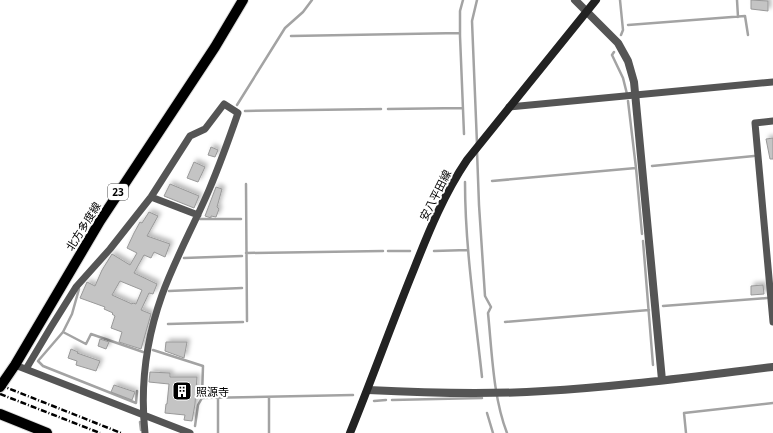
<svg xmlns="http://www.w3.org/2000/svg" width="773" height="433" font-family="'Open Sans','Noto Sans JP',sans-serif">
<defs>
<filter id="shadow"><feDropShadow dx="3" dy="-3" stdDeviation="2" flood-color="#0004"/></filter>
</defs>
<rect width="100%" height="100%" fill="#fff"/>
<g fill="none" stroke-linecap="round" stroke-linejoin="round">
<path stroke="#a3a3a3" stroke-width="2.5" d="M463 0 460 11V36L464 134
M477 0 472 21 477 144
M620 0 623 30 621 35
M737 0 738 17
M628 25 745 16 748 35
M291 36 460 33
M614 52 612 55 623 78 627 94
M628 101 636 168 642 234
M237 105 285 28 303 12 312 0
M388 109 463 108
M245 111 381 109
M477 151 479 205 485 296 491 307 488 313C492 352 493 397 507 433
M652 166 754 156
M492 181 636 168
M465 182C465 247 475 312 482 377
M246 184 247 321
M200 219H241
M643 241 653 365
M388 251H410
M434 251 468 250
M246 253 383 251
M184 258 242 256
M169 291 242 288
M663 306 767 298
M505 322 649 310
M168 324 243 322
M63 332 72 314 79 289
M153 350 203 366 202 398 353 395
M137 391 136 403 43 366 38 361 63 332 86 344 91 334 143 352
M269 397V433
M392 400 482 398
M374 401 386 400
M487 413 493 433
M140 422 141 430
M195 426 198 405 202 398
M218 433V398
M686 433 684 413 773 403"/>
</g>
<path fill="#c4c4c4" stroke="#999" fill-rule="evenodd" filter="url(#shadow)" d="M751 0 768 1V11L751 9Z
M773 138V159H770L766 139Z
M211 147 218 150 215 157 208 155Z
M194 162 205 167 198 182 187 178Z
M170 184 199 196 194 208 164 196Z
M216 187 222 189 217 207 219 209 216 217 211 216V218L205 216Z
M149 212 158 216 147 236 170 244 165 257 154 252 151 258 144 255 134 273 157 284 153 294 149 293 141 310 151 314 141 349 119 342 122 332 111 328 115 316 112 314 113 313 104 309 105 307 80 298 87 282 95 286 102 270 112 254 130 265 137 253 127 248 134 233 140 222 142 223ZM120 281 142 290 136 304 133 303 132 304 112 295Z
M763 285 764 294 751 295V286Z
M100 339 109 342 106 349 98 346Z
M166 342H187L184 358 165 351Z
M71 349 78 352 77 353 100 361 96 371 76 365 77 361 68 358Z
M150 372 170 373V377H197L195 404 192 421 184 420 185 415 165 413 166 404H167L169 384 149 382Z
M114 385 135 392 132 400 111 392Z"/>
<g fill="none" stroke-linecap="round" stroke-linejoin="round">
<g stroke="#dbdbdb" stroke-width="12">
<path id="primary" d="M0 387 15 365 100 221 215 47 243 0
M0 414 47 433"/>
</g>
<path stroke="#555" stroke-width="7" d="M509 107 773 82
M773 121 755 123 773 322
M151 197 198 215
M15 365 190 433
M26 369 51 327 76 287 110 249 151 197 190 136 205 129 224 104 238 113C229 139 220 164 209 190 194 225 175 259 162 295 146 340 140 386 145 433"/>
<path stroke="#555" stroke-width="8" d="M575 0 618 43 628 61 634 82 662 380
M368 390C426 393 485 395 544 391 620 387 697 376 773 367"/>
<path stroke="#222" stroke-width="8" d="M350 433C372 379 392 323 414 269 429 231 444 194 467 160L596 0"/>
<use href="#primary" stroke="#000" stroke-width="10"/>
<path stroke="#000" stroke-width="2.5" stroke-dasharray="6 2 1 2" stroke-linecap="butt" d="M0 385 121 433
M0 394 100 433"/>
</g>
<defs>
<g id="building-square" transform="scale(1)"><rect x="-9" y="-9" width="18" height="18" rx="4" fill="#000" stroke="#fff"/><path d="M-4-6H4V6H1V3H-1V6H-4ZM-2.5-4.3h1.7v1.8h-1.7ZM.8-4.3h1.7v1.8H.8ZM-2.5-1h1.7V.8h-1.7ZM.8-1h1.7V.8H.8Z" fill="#fff"/></g>
</defs>
<g fill-rule="evenodd">
<use href="#building-square" x="182" y="391"/>
</g>
<g text-anchor="middle" dominant-baseline="central" stroke-width="4" stroke-linejoin="round" paint-order="stroke">
<rect fill="#fff" stroke="#4c4c4c" stroke-width="1" x="108" y="184" width="20" height="16" rx="3"/>
<g font-size="10" font-weight="bold" fill="#000">
<text x="118" y="192">23</text>
</g>
<g font-size="11" fill="#000" stroke="#fff">
<text transform="translate(435 195) rotate(-63)">安八平田線</text>
<text transform="translate(83 226) rotate(-58)">北方多度線</text>
</g>
<g font-size="11" fill="#000" stroke="#fff" text-anchor="start">
<text x="196" y="391">照源寺</text>
</g>
</g>
</svg>
